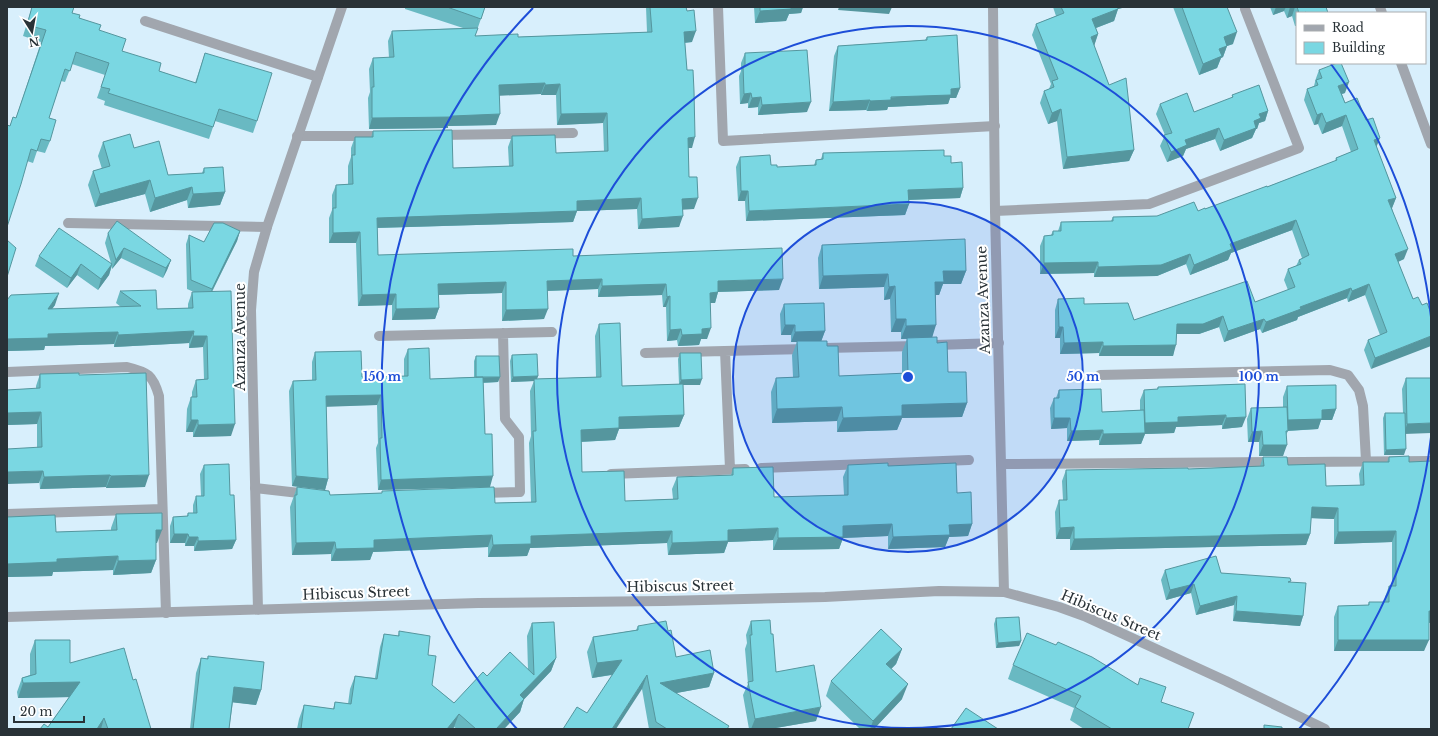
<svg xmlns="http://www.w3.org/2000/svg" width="1438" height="736" font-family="'Libre Baskerville',serif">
<rect width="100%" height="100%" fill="#d8effc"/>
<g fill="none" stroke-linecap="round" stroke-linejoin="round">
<path stroke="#a1a6ae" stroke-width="10" d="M718 7 723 141 995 126
M145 21 318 77
M439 135 573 133
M297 136H383
M995 211 1149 204 1299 148 1245 9
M68 223 267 227
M379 336 552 332
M935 345 999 343
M825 348 917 346
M725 351 730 469
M645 353 807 349
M7 372 127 367C148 372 153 375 159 396L166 613
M1100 375 1330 370 1348 375 1359 390 1363 406 1366 461
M1002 464 1431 461
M761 468 969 460
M611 474 745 469
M255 488 308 494
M482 493 520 492 519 437 505 419 503 333
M7 514 162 509"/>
<path stroke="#a1a6ae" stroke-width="10" d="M993 7 995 211 1004 592
M1380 7 1382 13
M1401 63 1431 144
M258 610 251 310 254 272 267 227 342 7
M7 617 478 603 664 601 825 597 939 591 1004 592 1059 607 1084 616 1226 681 1325 729"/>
</g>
<path fill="#69b9c2" d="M32 7H74L72 13 99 30 122 51 159 71 195 83 205 53 257 121 253 133 215 121 209 139 104 105 105 101 97 98 105 75 72 64 65 82 61 81 49 118 50 141 45 153 37 151 33 163 27 161 10 126 13 117 16 118 41 42 23 36Z
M405 7H485L475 36 518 37 647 32 646 7H686L692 42 685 43 692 148H688L689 177 694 209H683L679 227 638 229 637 209 577 211 573 222 377 228 378 255 573 256 779 290 718 292 715 303H710L707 339H701L699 345 678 346 677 340 667 341 666 307H663L662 295 598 297V289L547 291 544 319 502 321V293L438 295 439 308 435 319 392 320V305L358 306 356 243H329V218L332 210V195L336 185 348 184V166L351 157V148L355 137H371L373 131 453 168 509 166 508 147 512 136 556 153 604 152 603 123 557 125 556 95H541V94L499 95 496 125 448 126V128L369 129 368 98 370 92 369 69 373 58H389L388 41 392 31 463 28 405 9Z
M754 7H803L801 13 789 14 786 21 755 23Z
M1053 7H1122V8L1118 9 1114 21 1096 28 1098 34 1094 46 1134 150 1129 161 1063 169 1057 121 1048 124 1040 103 1044 91 1049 89 1051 84 1032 35 1036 24 1056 16Z
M1169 7H1227L1233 44 1227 46 1223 57 1221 58 1217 68 1199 75 1173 7 1170 8Z
M1270 7H1326L1328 13H1297V26H1295L1292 16 1287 18 1284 11 1273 15Z
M927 37 960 88 956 98H950L948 104 888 107 887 110 867 111 866 110 829 111 834 56 838 46 925 40Z
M745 53 807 112 758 115V107L748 108V103L740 104 739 76 741 71V63Z
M1319 70 1345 93 1342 94 1345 103 1377 148 1396 198 1392 208 1404 259 1398 262 1413 299 1371 369 1364 350 1368 340 1380 335 1365 295 1348 302 1347 298 1298 317 1297 320 1262 333 1260 329 1224 342 1219 327 1199 334H1177L1173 356H1099V353L1060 354V338H1055V310L1058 299 1084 304 1134 320 1255 302 1288 290 1284 280 1288 269 1296 266 1299 260 1302 258 1292 230 1231 253 1228 260 1190 275 1186 264 1157 276 1094 277V273L1040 274V246L1044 236 1051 235 1053 231H1058L1061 222 1111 221 1113 217 1157 216 1198 211 1205 209 1267 187 1335 161 1336 158 1351 152 1342 126 1322 134 1318 124 1314 125 1304 100 1307 89 1314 86 1315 82V81Z
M1232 95 1268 111 1265 121 1259 123 1257 129H1256L1252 138 1220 151 1215 139 1186 149 1183 156 1167 162 1160 146 1165 135 1156 114 1160 104 1194 112 1232 98Z
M103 142 134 148 168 175 202 173 204 168 225 192 220 205 188 208 187 200 150 212 145 194 95 207 88 185 93 171 102 169 98 156Z
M823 153 944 156 951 163 963 188 960 198 909 200V204L905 215 746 221 745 201H738L736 167 740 157 771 165 777 167 814 165 816 160 821 159Z
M240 231 237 241 212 292 231 436 193 437V432H186L187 409 191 397H192V392L196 380 204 379 203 347 189 348V343L114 347V344L45 346 44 350 7 351V300L55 305 52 309 121 307 116 303 120 291 157 309 188 308V304L192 292H194L187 289 186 244 189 235 204 242Z
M108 233 171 260 167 270 163 278 121 258 112 269V266L109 275 98 290 77 275 67 288 35 266 39 256 111 263 105 243Z
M822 245 966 271 961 284H943L939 295H936L932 338 937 343 948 372 967 403 962 417 902 418 897 430 837 432V421L772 423 771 392 776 378 793 377 792 355 797 342H791V335H781L780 314 784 304 825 331 821 341 827 346 839 376 902 374V352L907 339H901V332H891L890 299 884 300V287L819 289 818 258Z
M599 324 622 386 679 384 678 359 680 353 700 385H683L684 415 679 427 619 429 615 440 581 442 582 472 625 501 673 499 672 489 677 477 731 475 733 468 774 497 844 495 843 477 848 465 888 466 957 493 972 524 968 536 949 537 945 547 888 549V536L843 538 839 549 773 550V540L728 542 724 553 668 555 667 543 530 548 527 556 488 557V547L373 552 370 560 331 561V554L292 555 290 507 297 487 330 495 382 493V491L495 503 531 502 529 443 531 436 530 391 534 381 511 382 510 361 512 355 538 376 537 379 596 377 595 336Z
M408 349 430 379 474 377V361L476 356 500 377 498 382 483 383 485 434 490 487 378 490 376 448 378 443 377 405 326 406 328 479 325 490 292 486 289 391 293 381 312 380V362L315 352 362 377 404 376V359Z
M40 374 79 375 145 487 106 488V487L40 489 37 448V424L7 425V390L36 389V386Z
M1406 378H1431L1405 434 1404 455H1384L1383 418 1385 413H1403L1402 389Z
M1245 384 1242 427 1222 429V425L1176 427 1174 433 1145 434 1141 444 1099 445V440L1067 441V428L1051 429 1050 408 1054 398H1056L1059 390 1102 412 1140 410V400L1144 390 1157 389 1158 387Z
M1287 386 1336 409 1332 420H1321L1318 429 1288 431 1286 435 1283 456H1259V442H1248L1247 419 1251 408 1283 407V397Z
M1263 457 1288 465 1326 486 1360 485 1359 474 1363 462H1387L1389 457 1409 462 1431 623H1429L1424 651H1334V617L1338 606 1368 605 1369 602H1385V597L1389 586H1392V542L1334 544V519L1311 518 1310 534 1306 545 1070 550V539H1056L1055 512 1059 500H1063L1062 481 1066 470 1188 469 1260 466Z
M204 465 230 495 236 540 232 549 194 551V546H185V543H170V526L173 517 187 516 188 513H193V505L196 496H201L200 474Z
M116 514 157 543H156V560L151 573 113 575V570L53 572 52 576 7 577V517L56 532 111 531V528Z
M1165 570 1221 573 1290 582 1303 616 1300 626 1233 621 1234 605 1196 615 1191 593 1166 600 1161 580Z
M996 618 1021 641 1019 646 996 648 994 624Z
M751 621 771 634 776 672 816 721 770 729H749L743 695 748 684 745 649 747 643 746 635Z
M532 623 556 658 551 671 524 699 520 712 504 729H457L454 727 453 729H297L299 719 304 705 333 709 335 702 348 704 350 689 355 676 375 678 380 647 384 634 398 636 399 631 428 655 432 685 454 703 487 676 528 670 527 636Z
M638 626 668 631 676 657 714 673 709 687 676 693 728 729H649L642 689 612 675 592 678 587 652 593 637 636 630Z
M35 640 70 663 133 680 151 729H40L48 727 69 697 18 698 17 692 22 678 30 675V654Z
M902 649 896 664 891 669 902 699 874 729H860L826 696 831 681Z
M208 656 261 690 256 705 233 702 229 729H190L196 673 201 658 207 659Z
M1013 665 1161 702 1188 729H1084L1070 720 1074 708 1008 679Z"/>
<path fill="#55969e" d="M789 7H803L801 13 789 14 786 21 755 23 760 11Z
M839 7H892L889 14 838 10Z
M1114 7H1122V8L1113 10Z
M1276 7H1286L1284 11 1273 15Z
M1290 7H1295L1292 16 1287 18Z
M1118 9 1114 21 1088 31 1092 19Z
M696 31 692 42 680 43 684 32Z
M1237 32 1233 44 1227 46 1223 57 1221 58 1217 68 1199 75 1203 64 1224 37Z
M1098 34 1094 46 1091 37Z
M1349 82 1345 93 1334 96 1338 86Z
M545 83 541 94 495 96 499 85Z
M560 84 556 95H541L545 85Z
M960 88 956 98H950L948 104 888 107 887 110 867 111 870 101 951 89Z
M751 93 748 103 740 104 744 94Z
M761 97 758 107 748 108 752 98Z
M870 100 866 110 829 111 833 102Z
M811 102 807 112 758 115 762 105Z
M1061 109 1057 121 1048 124 1052 113Z
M1268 111 1265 121 1259 123 1257 129H1256L1252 138 1220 151 1224 140 1254 121 1259 114Z
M607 113 603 123 557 125 561 114Z
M1322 113 1318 124 1314 125 1317 115Z
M500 114 496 125 448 126V128L369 129 372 118Z
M1346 115 1342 126 1322 134 1326 123Z
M1219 128 1215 139 1186 149 1183 156 1167 162 1171 152 1185 140Z
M695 137 692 148H684L688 138Z
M1380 138 1376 148 1374 140Z
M1134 150 1129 161 1063 169 1067 157Z
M150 180 145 194 95 207 100 194Z
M192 187 187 200 150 212 155 198Z
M963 188 960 198 905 200 908 190Z
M741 191H748L745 201H738Z
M225 192 220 205 188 208 193 194Z
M641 198 637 209 577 211 573 222 373 228 377 218 577 201Z
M698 198 694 209 678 210 682 199Z
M1396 198 1392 208 1385 211 1388 200Z
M909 204 905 215 746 221 749 211Z
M683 216 679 227 638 229 642 219Z
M1296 220 1292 230 1231 253 1228 260 1190 275 1194 265 1230 244Z
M240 231 237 241 208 299 212 289Z
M360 232 356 243H329L333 233Z
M124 248 121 258 112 269 116 260Z
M1408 249 1404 259 1391 265 1395 254Z
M1190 254 1186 264 1157 276 1094 277 1098 267Z
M171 260 167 270 163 278 166 268Z
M1098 262 1094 273 1040 274 1044 263Z
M81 264 77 275 67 288 71 278Z
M112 264 109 275 98 290 101 279Z
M943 271H966L961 284H943L939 295H931L935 282Z
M888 274 884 287 819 289 823 276Z
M602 279 598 289 543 291 547 281Z
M783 279 779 290 714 292 718 281Z
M506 282 502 293 434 295 438 284Z
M666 284 662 295 598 297 602 286Z
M1369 284 1365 295 1348 302 1352 291Z
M895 286 890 299 884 300 889 287Z
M1351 288 1347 298 1298 317 1297 320 1262 333 1266 322 1300 307Z
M718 292 715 303H706L710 293Z
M59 293 55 305 43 321 48 309Z
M396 294 392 305 358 306 362 295Z
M670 296 666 307H663L667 297Z
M439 308 435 319 392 320 396 309Z
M548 309 544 319 502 321 506 310Z
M1223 316 1219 327 1199 334H1173L1177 324Z
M896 319H906L901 332H891Z
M1264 319 1260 329 1224 342 1228 331Z
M785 325H795L791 335H781Z
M936 325 932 338 901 339 906 326Z
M1059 327H1063L1060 338H1055Z
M711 328 707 339H701L699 345 678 346 682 335 702 329Z
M681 329 677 340 667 341 670 330Z
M194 331 189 343 114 347 118 335Z
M825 331 821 342H791L795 332Z
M118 332 114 344 45 346 44 350 7 351V339L48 334Z
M193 336H207L203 347 189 348Z
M1431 336V346L1371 369 1375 358Z
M1103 342 1099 353 1060 354 1064 343Z
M1176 345 1173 356H1099L1103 346Z
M538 376 536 381 534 379V381L511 382 513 377Z
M500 377 498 382 474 383 476 378Z
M702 379 700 385H679L681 380Z
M381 395 377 405 322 407 326 396Z
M967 403 962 417 902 418 897 430 837 432 843 418 902 405Z
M842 407 837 421 772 423 777 409Z
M1336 409 1332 420H1321L1318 429 1284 431 1288 420 1322 410Z
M41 412 37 424 7 425V413Z
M684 415 679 427 619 429 615 440 576 442 581 430 619 417Z
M1226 415 1222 425 1176 427 1174 433 1145 434 1141 444 1099 445 1103 434 1145 423 1178 417Z
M1246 417 1242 427 1222 429 1226 418Z
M1054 418H1070L1067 428 1051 429Z
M191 420H198L193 432H186Z
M1431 423V433L1404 434 1407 424Z
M235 424 231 436 193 437 198 425Z
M1103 430 1099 440 1067 441 1071 431Z
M1262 431 1259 442H1248L1252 432Z
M1263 445H1287L1283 456H1259Z
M1406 449 1404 455H1384L1386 450Z
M43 471 39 483 7 484V472Z
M110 475 106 487 40 489 44 477Z
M149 475 145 487 106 488 111 476Z
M296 476 328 479 325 490 292 486Z
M493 476 490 487 378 490 381 480Z
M1312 507 1338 508 1334 519 1308 518Z
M892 524 888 536 843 538 839 549 773 550 778 538 843 526Z
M972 524 968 536 949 537 945 547 888 549 893 537 949 525Z
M1074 527 1070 539H1056L1060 528Z
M778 528 773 540 728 542 724 553 668 555 672 543 728 530Z
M156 530H162L157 543H151Z
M672 531 667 543 530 548 527 556 488 557 493 545 531 536Z
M1396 531 1392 542 1334 544 1338 532Z
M174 534H188L185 543H170Z
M1310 534 1306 545 1070 550 1074 539Z
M492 535 488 547 373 552 370 560 331 561 336 549 374 540Z
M189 537H198L194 546H185Z
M236 540 232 549 194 551 198 541Z
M335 542 331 554 292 555 296 543Z
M118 556 113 570 53 572 52 576 7 577V564L57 559Z
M156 560 151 573 113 575 118 561Z
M1194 584 1191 593 1166 600 1170 590Z
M1237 596 1234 605 1196 615 1200 606Z
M1236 611 1303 616 1300 626 1233 621Z
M1429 611H1431V623L1425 622Z
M1338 640H1429L1424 651H1334Z
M1021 641 1019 646 996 648 998 643Z
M902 649 896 664 881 679 886 664Z
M556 658 551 671 515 709 520 695Z
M622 660 616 674 592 678 597 663Z
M714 673 709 687 655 697 660 683Z
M647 675 642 689 616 729H612Z
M80 682 74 697 18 698 23 683Z
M908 684 902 699 874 729H870L873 721Z
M234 687 261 690 256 705 229 702Z
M524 699 520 712 504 729H496Z
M821 707 816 721 770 729H751L755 719Z
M459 714 454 727 453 729H447Z
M104 718 101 729H97Z"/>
<path fill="#7ad7e2" stroke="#55969e" d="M32 7H74L72 13 80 15 79 18 101 25 99 30 126 39 122 51 161 63 159 71 196 83 205 53 272 73 257 121 219 109 213 127 108 93 110 89 101 87 109 63 76 52 70 71 65 69 49 118 56 120 50 141 41 139 37 151 31 149 21 184 7 227V125L10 126 13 117 16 118 46 30 27 25Z
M447 7H485L481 19Z
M650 7H686L687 11 694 10 696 31 684 32 687 70H693L694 91 695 137 688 138 689 177H697L698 198 682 199 683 216 642 219 641 198 577 201V211L377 218 378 255 573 249V256L782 248 783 279 718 281V292L710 293 711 328 702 329V334L682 335 681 329 670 330V296L667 297 666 284 602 286V279L547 281 548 309 506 310V282L438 284 439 308 396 309V294L362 295 360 232 333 233V208H336V185L353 184 352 155H355V137H373V131L452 130 453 168 513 166 512 136 555 135 556 153 608 151 607 113 561 114 560 84 545 85V83L499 85 500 114 452 116V117L372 118V87H374L373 58 394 57 392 31 478 28 475 36 518 34V37L652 32Z
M760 7H791V9L760 11Z
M1061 7H1118V9L1092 19 1098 34 1091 37 1109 85 1126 78 1134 150 1067 157 1061 109 1052 113 1044 91 1054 87 1052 81 1058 79 1036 24 1064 13Z
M1182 7H1227L1237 32 1224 37 1227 46 1219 49 1222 56 1203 64Z
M1297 7H1326L1328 13H1307L1306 12 1304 13H1299Z
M957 35 960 88 951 89V95L891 97V100L870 101V100L833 102 838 46 927 40V37Z
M807 50 811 102 762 105 761 97 752 98 751 93 744 94 743 66H745V53Z
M1337 63H1341L1349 82 1338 86 1345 103 1357 98 1366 120 1373 118 1380 138 1374 140 1396 198 1388 200 1408 249 1395 254 1413 299 1418 297 1422 305 1427 303 1431 313V336L1375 358 1368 340 1387 332 1369 284 1352 291 1351 288 1300 307 1301 309 1266 322 1264 319 1228 331 1223 316 1203 324H1177L1176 345 1103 346V342L1064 343 1063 327H1059L1058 299 1084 298V304L1128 303 1134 320 1247 281 1255 302 1295 287 1288 269 1301 264 1299 260 1309 255 1296 220 1230 244 1232 249 1194 265 1190 254 1161 265 1098 267V262L1044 263V236L1053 235V231H1061V222L1113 221V217L1157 216 1194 202 1198 211 1205 208V209L1267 186V187L1337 160 1336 158 1358 149 1346 115 1326 123 1322 113 1317 115 1307 89 1318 85 1316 80 1322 78 1319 70Z
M1259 85 1268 111 1259 114 1261 118 1254 121 1256 128 1224 140 1219 128 1185 140 1187 145 1171 152 1164 135 1172 133 1160 104 1187 93 1194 112 1233 97 1232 95Z
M130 134 134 148 159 141 168 175 204 173V168L223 167 225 192 193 194 192 187 155 198 150 180 100 194 93 171 110 166 103 142Z
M944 150V156H951V163L962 162 963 188 908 190 909 204 749 211 748 191H741L740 157 770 155 771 165H777V167L816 165V160L823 159V153Z
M117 221 171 260 166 268 124 248 116 260 108 233Z
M214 223H223L240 231 212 289 191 280 189 235 204 242Z
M59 228 112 264 101 279 81 264 71 278 39 256Z
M965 239 966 271H943L944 282H935L936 325 906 326V319H896L895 286 889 287 888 274 823 276 822 245Z
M7 240 16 248 7 277Z
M156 290 157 309 193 308 192 292 231 291 235 424 198 425V420H191V397H197L196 380 208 379 207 336H193L194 331 118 335V332L48 334V338L7 339V300L11 295 59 293 48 309 141 306 120 291Z
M824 303 825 331 795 332V325H785L784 304Z
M620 323 622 386 683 384 684 415 619 417V428L581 430 582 472 624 471 625 501 678 499 677 477 733 475V468L773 467 774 497 848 495V465L888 463V466L956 463 957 493 971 492 972 524 949 525 950 535 893 537 892 524 843 526V537L778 538V528L728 530V541L672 543V531L531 536V544L493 545 492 535 374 540V548L336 549 335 542 296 543 295 495H297V487L329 491 330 495 382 493V491L494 487 495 503 536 502 533 431H536L534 379 601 377 599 324Z
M937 337V343L947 342 948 372H966L967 403 902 405V416L843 418 842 407 777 409 776 378 799 377 797 341H827V346H838L839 376 908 373 907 338Z
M429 348 430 379 483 377 485 434H492L493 476 381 480 380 438H382L381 395 326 396 328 479 296 476 293 381 316 380 315 352 361 351 362 377 408 376V349Z
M680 353H701L702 379 681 380Z
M537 354 538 376 513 377 512 355Z
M476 356H499L500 377H476Z
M79 373V375L146 373 149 475 111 476 110 475 44 477 43 471 7 472V449L42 447 41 412 7 413V390L40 388V374Z
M1406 378H1431V423L1407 424Z
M1245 384 1246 417 1226 418V415L1178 417V422L1145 423 1144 390 1158 389V387Z
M1336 385V409L1322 410V419L1288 420 1287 386Z
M1101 389 1102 412 1144 410 1145 433 1103 434V430L1071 431 1070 418H1054V398H1059V390Z
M1287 407 1288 431H1286L1287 445H1263L1262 431 1252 432 1251 408Z
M1385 413H1405L1406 449 1386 450Z
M1409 456V462L1431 461V611H1429V640H1338V606L1369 605V602H1389V586H1396V531L1338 532V508L1312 507 1310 534 1074 539V527L1060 528 1059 500H1067L1066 470 1188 468V469L1264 466 1263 457H1287L1288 465 1325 464 1326 486 1364 485 1363 462H1389V457Z
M229 464 230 495H234L236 540 198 541V537H189L188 534H174L173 517 188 516V513H197L196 496H204V465Z
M162 513V530H156V560L118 561V556L57 559V562L7 564V517L55 515 56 532 117 530 116 514Z
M1216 556 1221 573 1290 578 1291 581 1288 582 1306 583 1303 616 1236 611 1237 596 1200 606 1194 584 1170 590 1165 570Z
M1019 617 1021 641 998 643 996 618Z
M770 620 771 634H773L776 672 814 665 821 707 755 719 748 682 753 681 750 635H752L751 621Z
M666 621 668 631 671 630 676 657 710 650 714 673 660 683 729 726 727 729H667L656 722 647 675 612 729H563L577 707 587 713 622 660 597 663 593 637 638 630V626Z
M554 622 556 658 520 695 524 699 496 729H476L459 714 447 729H301L304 705 334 709 335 702 351 704 355 676 377 679 384 634 399 636V631L430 636 428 655 436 656 432 685 454 703 483 672 487 676 510 652 534 675 532 623Z
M881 629 902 649 886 664 908 684 873 721 831 681Z
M1027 633 1056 645 1058 642 1092 657 1138 685 1140 678 1166 687 1161 702 1194 713 1188 729H1112L1075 707 1081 696 1013 665Z
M35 640H70V663L124 648 133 680 136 679 151 729H108L104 718 97 729H40L44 724 48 727 80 682 23 683 22 678 36 674Z
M208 656 264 662 261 690 234 687 229 729H193L201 658 208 659Z
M966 708 998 729H951Z
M1264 725 1282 727V729H1264Z"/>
<circle cx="908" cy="377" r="175" fill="#1d4ed8" fill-opacity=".12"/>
<g fill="none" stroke="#1d4ed8" stroke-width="2">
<circle cx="908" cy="377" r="175"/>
<circle cx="908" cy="377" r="351"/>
<path d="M1431 437A526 526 0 0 1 1299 729M517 729A526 526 0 0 1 533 8M1331 64A526 526 0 0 1 1431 317"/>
</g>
<g text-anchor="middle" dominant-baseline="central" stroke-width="4" stroke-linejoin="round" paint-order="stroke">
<g font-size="14" fill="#293237" stroke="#fff">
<text transform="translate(983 300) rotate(-92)">Azanza Avenue</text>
<text transform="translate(240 337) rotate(-90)">Azanza Avenue</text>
<text transform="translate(680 586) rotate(-1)">Hibiscus Street</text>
<text transform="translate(356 593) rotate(-2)">Hibiscus Street</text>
<text transform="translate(1111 615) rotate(23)">Hibiscus Street</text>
</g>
</g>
<circle cx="908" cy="377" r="6" fill="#1d4ed8" stroke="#fff" stroke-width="2"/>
<g font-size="12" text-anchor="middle" font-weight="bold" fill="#1d4ed8" stroke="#fff" stroke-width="4" stroke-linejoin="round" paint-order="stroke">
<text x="1083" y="381">50 m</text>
<text x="1259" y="381">100 m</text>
<text x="382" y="381">150 m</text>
</g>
<rect width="1438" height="736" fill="none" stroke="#293237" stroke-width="16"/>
<rect x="1296" y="12" width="130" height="52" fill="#ffffff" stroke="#a9adaf"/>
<rect x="1304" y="25" width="20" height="6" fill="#a1a6ae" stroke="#a9adaf"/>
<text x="1332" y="32" font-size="12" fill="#293237">Road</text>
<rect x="1304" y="42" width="20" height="12" fill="#7ad7e2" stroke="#a9adaf"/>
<text x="1332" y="52" font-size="12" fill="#293237">Building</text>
<g transform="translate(32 32) rotate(169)" stroke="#ffffff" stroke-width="3" paint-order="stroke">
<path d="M0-3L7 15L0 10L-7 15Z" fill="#293237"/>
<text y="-6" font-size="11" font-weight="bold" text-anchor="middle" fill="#293237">N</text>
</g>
<path d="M14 716v6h70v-6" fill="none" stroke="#293237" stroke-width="2"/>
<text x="20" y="716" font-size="12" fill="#293237" stroke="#ffffff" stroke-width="3" paint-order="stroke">20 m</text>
</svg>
